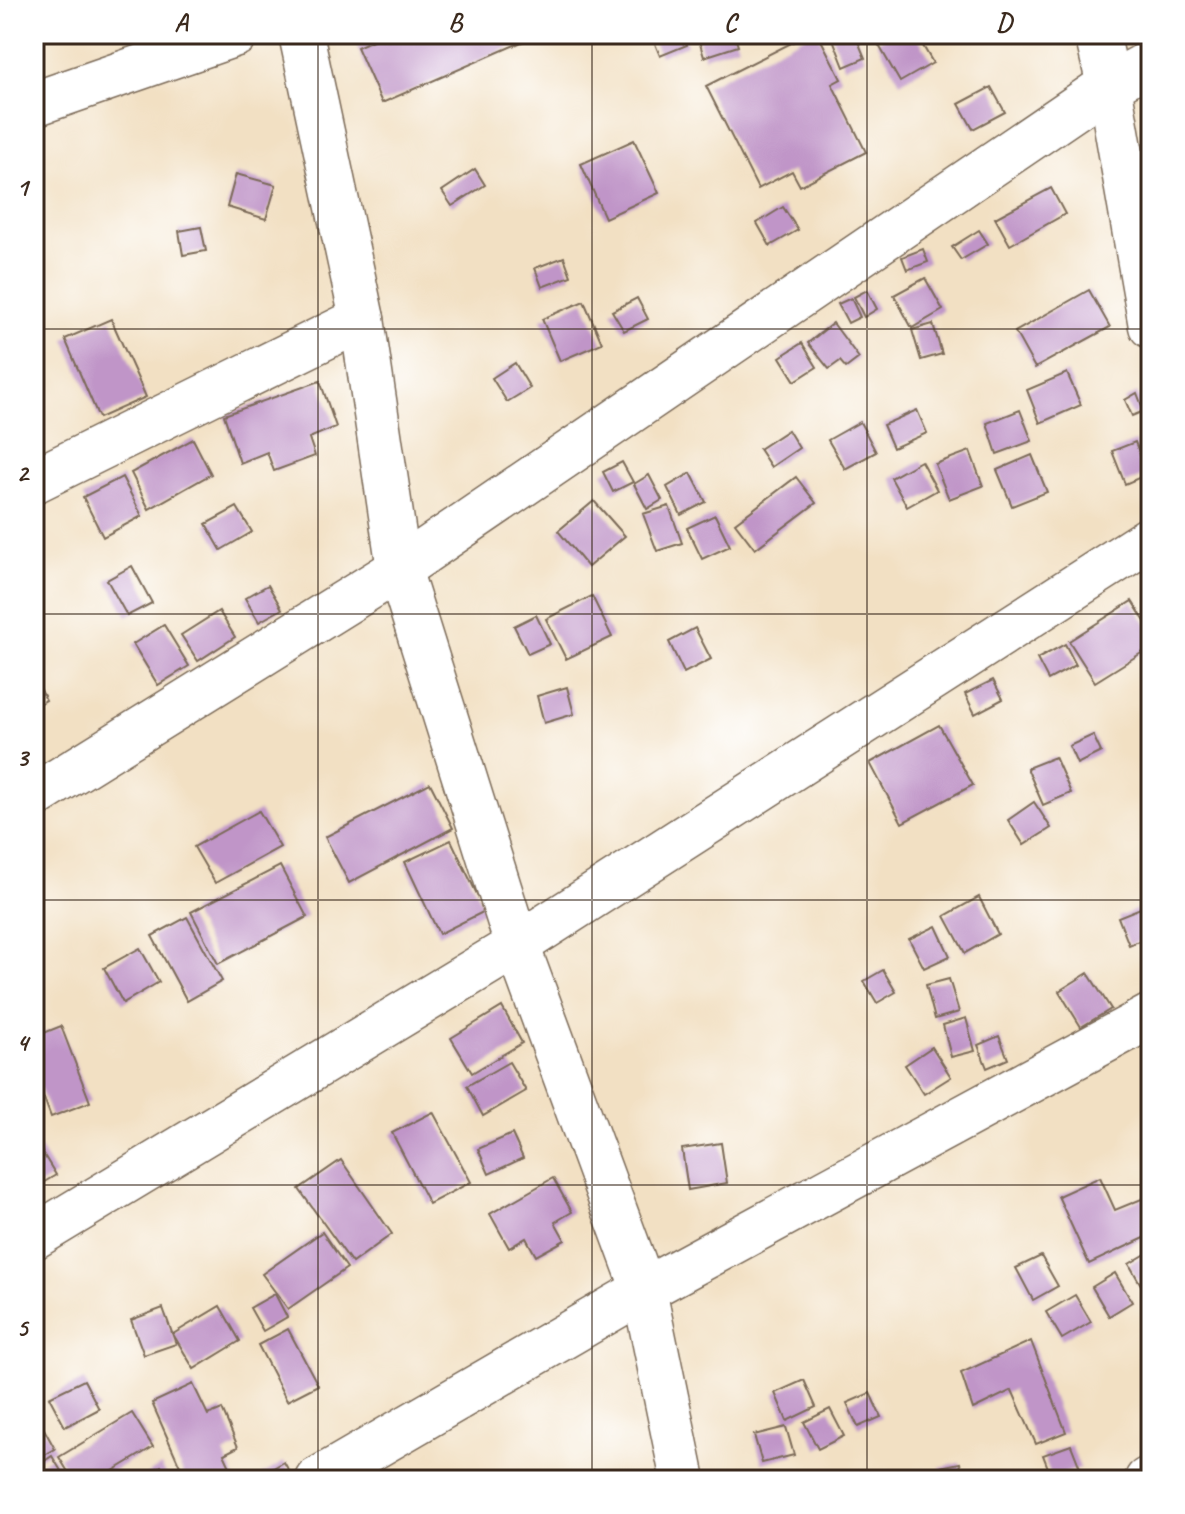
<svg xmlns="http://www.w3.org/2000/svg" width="1185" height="1514" viewBox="0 0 1185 1514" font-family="Caveat,sans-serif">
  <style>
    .building { fill: #c095c8 }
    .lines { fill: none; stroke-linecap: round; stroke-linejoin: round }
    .minor-casing { stroke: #7b6a58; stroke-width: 47 }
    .minor { stroke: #fff; stroke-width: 44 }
    .grid { fill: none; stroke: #3b2a1e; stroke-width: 2; stroke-opacity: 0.55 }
    .neatline { fill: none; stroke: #3b2a1e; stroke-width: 3 }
    .grid-label { font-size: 26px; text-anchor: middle; font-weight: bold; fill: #3b2a1e }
  </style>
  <rect width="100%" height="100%" fill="#fff"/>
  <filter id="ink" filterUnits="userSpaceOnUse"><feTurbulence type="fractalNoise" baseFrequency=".0125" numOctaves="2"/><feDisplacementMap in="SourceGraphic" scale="16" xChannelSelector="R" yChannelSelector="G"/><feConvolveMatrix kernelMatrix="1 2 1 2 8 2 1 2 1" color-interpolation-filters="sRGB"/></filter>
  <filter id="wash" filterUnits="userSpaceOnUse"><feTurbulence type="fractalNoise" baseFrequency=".006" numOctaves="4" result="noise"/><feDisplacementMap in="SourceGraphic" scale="32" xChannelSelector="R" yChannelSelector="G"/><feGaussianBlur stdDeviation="1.8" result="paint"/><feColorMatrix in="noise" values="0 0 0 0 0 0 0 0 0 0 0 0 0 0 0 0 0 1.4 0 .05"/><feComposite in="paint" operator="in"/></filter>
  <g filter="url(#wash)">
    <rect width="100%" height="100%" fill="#f2e0c3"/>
    <g id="blocks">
      <!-- building -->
      <g class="building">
        <path d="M386,34H540L382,103L357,47Z"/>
        <path d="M651,34H683L687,45L660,56Z"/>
        <path d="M697,34H734L738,46L704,57Z"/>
        <path d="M809,34H818L841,79L832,84L866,152L800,186L792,171L758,189L706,86Z"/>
        <path d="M831,34H855L865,58L844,67Z"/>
        <path d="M891,34H916L933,63L900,82L877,42Z"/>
        <path d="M991,87L1005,112L973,129L959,104Z"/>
        <path d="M634,140L659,193L605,218L581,164Z"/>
        <path d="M475,169L485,185L452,206L442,191Z"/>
        <path d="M236,174L276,185L266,219L227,207Z"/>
        <path d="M1051,188L1065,214L1010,245L995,218Z"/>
        <path d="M783,207L798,230L770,246L757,223Z"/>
        <path d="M201,227L206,251L183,255L179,231Z"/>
        <path d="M979,230L988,244L961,260L952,247Z"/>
        <path d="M923,249L928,262L907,270L902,257Z"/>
        <path d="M564,257L571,276L542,287L535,268Z"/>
        <path d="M925,278L943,310L912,328L894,295Z"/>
        <path d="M867,290L877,309L864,317L854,297Z"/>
        <path d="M1089,290L1110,327L1035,368L1015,332Z"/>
        <path d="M637,298L648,319L624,331L612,311Z"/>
        <path d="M851,298L860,317L848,323L838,304Z"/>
        <path d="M584,301L602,343L560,361L542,319Z"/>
        <path d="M111,319L146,397L99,418L65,339Z"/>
        <path d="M833,323L859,358L846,368L840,361L829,369L808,343Z"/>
        <path d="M933,324L942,354L921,360L912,330Z"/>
        <path d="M802,343L817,367L795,381L780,357Z"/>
        <path d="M515,363L530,388L507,402L492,378Z"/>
        <path d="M1067,373L1081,405L1040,423L1027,390Z"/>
        <path d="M320,381L336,427L309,438L315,456L274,471L267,452L240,463L224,415Z"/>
        <path d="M1137,393L1144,411L1132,416L1125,400Z"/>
        <path d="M917,410L927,433L893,448L883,425Z"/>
        <path d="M1020,410L1032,441L997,454L987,423Z"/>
        <path d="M860,422L876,452L845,469L828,440Z"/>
        <path d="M788,430L799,448L771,467L759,449Z"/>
        <path d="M193,439L211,474L149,509L131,473Z"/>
        <path d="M1135,442L1148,474L1125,484L1112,451Z"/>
        <path d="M970,451L983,486L949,499L935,464Z"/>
        <path d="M1032,455L1047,492L1012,506L997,470Z"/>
        <path d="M921,461L937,490L907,507L891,478Z"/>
        <path d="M622,462L633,482L613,492L603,472Z"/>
        <path d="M691,473L706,502L681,515L667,487Z"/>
        <path d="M649,475L662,500L647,509L634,484Z"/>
        <path d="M122,477L142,516L103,537L83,497Z"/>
        <path d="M796,477L816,503L755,549L735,523Z"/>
        <path d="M594,501L625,536L588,567L558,531Z"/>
        <path d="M669,506L682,543L657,551L643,514Z"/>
        <path d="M237,507L252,532L221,550L206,524Z"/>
        <path d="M715,515L730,546L702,559L687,528Z"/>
        <path d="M132,566L152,603L127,616L107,580Z"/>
        <path d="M268,585L282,609L259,622L245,598Z"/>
        <path d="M592,596L612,637L566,659L546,619Z"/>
        <path d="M1132,601L1151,631V647L1095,682L1069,641Z"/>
        <path d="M219,611L235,637L198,661L181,635Z"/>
        <path d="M536,615L550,644L528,654L514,626Z"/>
        <path d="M164,625L189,666L158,685L133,644Z"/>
        <path d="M695,628L711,659L684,673L669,642Z"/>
        <path d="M34,639L41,655L34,658Z"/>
        <path d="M1065,644L1076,665L1048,680L1037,659Z"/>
        <path d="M34,676L46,700L34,707Z"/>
        <path d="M993,680L1003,699L975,714L965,694Z"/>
        <path d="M567,687L574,714L544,723L537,696Z"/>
        <path d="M939,725L973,785L902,823L870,763Z"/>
        <path d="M1093,735L1101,752L1077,764L1069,746Z"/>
        <path d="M1055,757L1071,793L1043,805L1027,768Z"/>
        <path d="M430,783L453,828L349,883L325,837Z"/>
        <path d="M1034,802L1051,828L1024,845L1008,820Z"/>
        <path d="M259,811L280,847L215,883L194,847Z"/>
        <path d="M451,840L485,911L439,934L405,862Z"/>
        <path d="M280,866L307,917L218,964L191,912Z"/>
        <path d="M979,897L998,934L965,953L945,916Z"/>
        <path d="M1143,907L1151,928V936L1129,945L1118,917Z"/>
        <path d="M187,917L222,981L187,1001L152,936Z"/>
        <path d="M936,926L950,956L924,968L909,939Z"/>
        <path d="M140,948L159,982L123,1003L104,968Z"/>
        <path d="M883,970L896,992L877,1003L864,981Z"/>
        <path d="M1088,973L1111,1009L1081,1027L1059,991Z"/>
        <path d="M949,979L959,1012L935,1019L926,985Z"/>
        <path d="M502,1007L522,1043L472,1073L451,1038Z"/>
        <path d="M966,1018L975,1051L951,1057L943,1025Z"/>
        <path d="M61,1026L90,1102L51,1117L34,1072V1037Z"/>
        <path d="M999,1036L1008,1059L987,1068L978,1045Z"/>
        <path d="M932,1047L951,1077L924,1094L905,1065Z"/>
        <path d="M509,1062L526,1091L483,1116L467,1086Z"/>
        <path d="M433,1112L471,1182L429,1204L392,1133Z"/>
        <path d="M512,1134L523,1158L489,1174L478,1149Z"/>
        <path d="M34,1139L56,1175L34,1188Z"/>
        <path d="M721,1143L727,1183L688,1190L682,1149Z"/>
        <path d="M341,1160L392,1234L352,1263L299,1189Z"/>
        <path d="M1100,1177L1115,1210L1144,1198L1151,1213V1235L1089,1264L1058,1196Z"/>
        <path d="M553,1178L572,1212L555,1222L565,1240L536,1256L526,1238L509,1248L490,1214Z"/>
        <path d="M322,1232L347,1268L288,1309L262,1274Z"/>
        <path d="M1151,1251V1296L1148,1297L1129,1264Z"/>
        <path d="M1041,1256L1058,1286L1033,1300L1016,1268Z"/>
        <path d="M1115,1273L1132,1302L1109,1316L1092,1287Z"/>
        <path d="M275,1294L287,1317L263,1331L250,1308Z"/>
        <path d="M1075,1295L1091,1322L1062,1339L1046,1312Z"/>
        <path d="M220,1306L240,1341L194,1369L173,1334Z"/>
        <path d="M163,1308L176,1344L144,1355L131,1320Z"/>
        <path d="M288,1329L318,1385L287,1401L258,1345Z"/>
        <path d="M1031,1341L1066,1432L1036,1444L1012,1390L973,1409L961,1373Z"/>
        <path d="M84,1380L99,1409L65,1427L49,1397Z"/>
        <path d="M804,1380L816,1407L787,1421L775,1393Z"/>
        <path d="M193,1384L208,1415L222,1409L238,1447L224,1454L236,1480H186L152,1403Z"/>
        <path d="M870,1393L881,1417L858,1427L847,1403Z"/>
        <path d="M830,1409L844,1436L818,1449L804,1422Z"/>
        <path d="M132,1413L153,1447L98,1480H73L59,1457Z"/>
        <path d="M786,1427L794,1455L762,1463L754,1435Z"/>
        <path d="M44,1429L55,1449L34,1461V1434Z"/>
        <path d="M1071,1445L1080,1468L1052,1478L1043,1455Z"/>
        <path d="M52,1456L66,1479L34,1480V1468Z"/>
        <path d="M284,1462L294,1480H253Z"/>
        <path d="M960,1463L964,1480H942L940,1467Z"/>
        <path d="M161,1466L170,1480H138Z"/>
        <path d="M915,1471L920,1480H898Z"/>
      </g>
    </g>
  </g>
  <g filter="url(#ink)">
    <use href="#blocks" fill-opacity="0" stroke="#7b6a58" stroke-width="2"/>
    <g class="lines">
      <!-- minor casing -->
      <g class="minor-casing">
        <g id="minor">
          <path d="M301,34L362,319L399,569L517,945L644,1290L683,1480"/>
          <path d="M1097,34L1109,85L1151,326"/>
          <path d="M34,104L236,34"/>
          <path d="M34,481L362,319"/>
          <path d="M34,796L399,569L1109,85L1151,62"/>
          <path d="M34,1237L517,945L1151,538"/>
          <path d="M317,1480L644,1290L1151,1016"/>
          <path d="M1147,1480L1151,1478"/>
        </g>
      </g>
      <!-- minor -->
      <use href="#minor" class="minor"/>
    </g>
  </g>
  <!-- grid -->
  <path class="grid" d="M318,34V1480M592,34V1480M867,34V1480M34,329H1151M34,614H1151M34,900H1151M34,1185H1151"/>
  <!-- margin -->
  <rect width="1185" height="1514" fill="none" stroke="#fff" stroke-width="88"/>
  <rect x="44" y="44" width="1097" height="1426" class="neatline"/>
  <g class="grid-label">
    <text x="181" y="31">A</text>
    <text x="455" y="31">B</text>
    <text x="730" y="31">C</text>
    <text x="1004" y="31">D</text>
    <text x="22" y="196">1</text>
    <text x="22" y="481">2</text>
    <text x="22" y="766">3</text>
    <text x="22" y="1051">4</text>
    <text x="22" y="1336">5</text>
  </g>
</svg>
